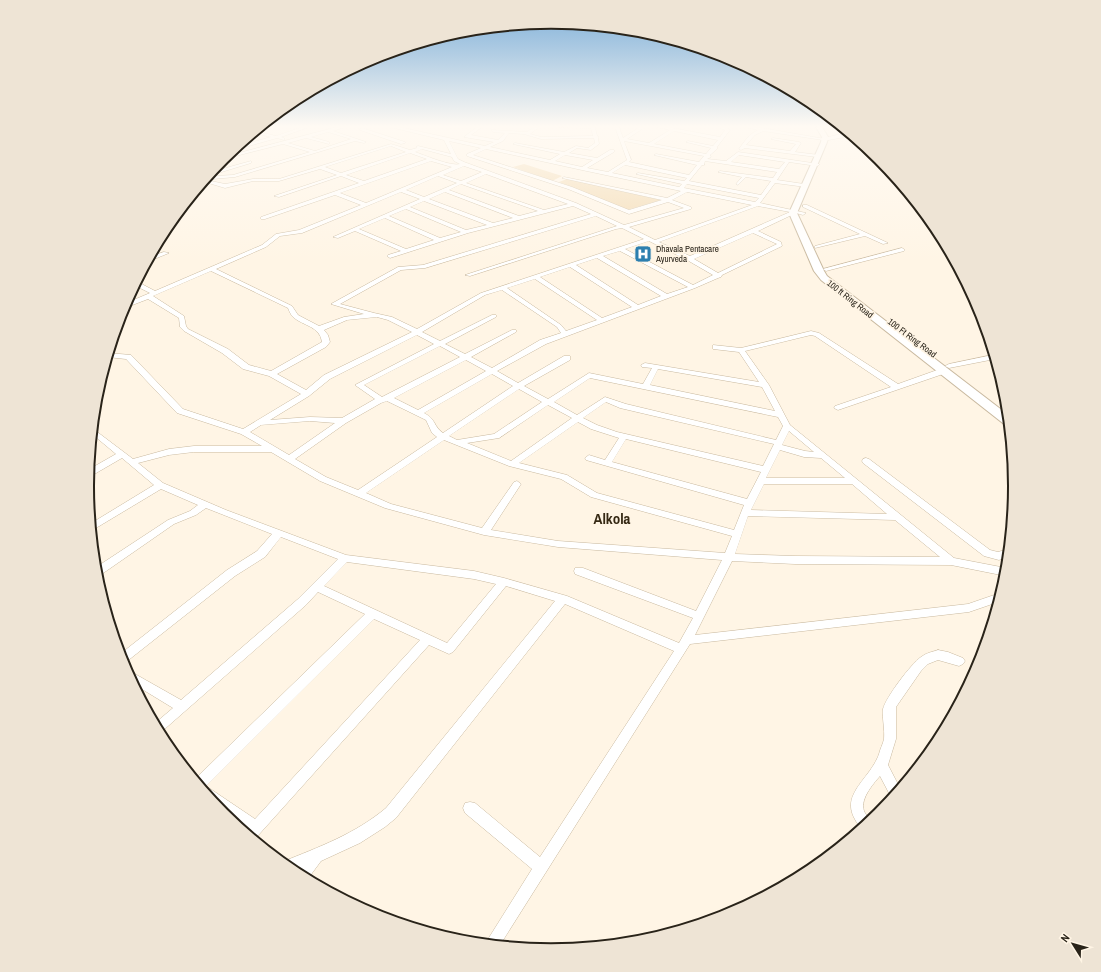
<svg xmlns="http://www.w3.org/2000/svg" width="1101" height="972" viewBox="0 0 1101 972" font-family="'Archivo Narrow',sans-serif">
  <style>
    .green { fill: #f3dbb3 }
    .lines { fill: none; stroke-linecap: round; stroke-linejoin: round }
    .street-casing { stroke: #c9b99f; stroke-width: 1 }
    .secondary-casing { stroke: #c9b99f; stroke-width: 1 }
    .primary-casing { stroke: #c9b99f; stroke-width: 2 }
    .street { fill: #fff; fill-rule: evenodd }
    .secondary { fill: #fff; fill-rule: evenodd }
    .primary { fill: #fff; fill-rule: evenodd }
    .labels { text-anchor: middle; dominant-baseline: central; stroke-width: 3.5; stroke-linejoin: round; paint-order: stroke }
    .far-poi-label { font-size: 9px; fill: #292319; stroke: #fff5e5; text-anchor: start }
    .far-street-label { font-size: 9px; fill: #292319; stroke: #fff5e5 }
    .district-label { font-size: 15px; font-weight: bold; fill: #352813; stroke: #fff5e5 }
    .rim { fill: none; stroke: #292319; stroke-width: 2 }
  </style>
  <rect width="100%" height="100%" fill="#fff5e5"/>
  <!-- green -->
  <g class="green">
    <path d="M524,164L562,176L552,181L513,167Z"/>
    <path d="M567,179L661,200L627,210L559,182Z"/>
  </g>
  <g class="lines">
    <!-- street casing -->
    <g class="street-casing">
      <g id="street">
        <path d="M302,127H309L281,137L284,138V140L277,138L231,151L235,147L271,137L253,133L255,131L276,136Z"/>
        <path d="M337,127H345L333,131L366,142L364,143L355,141L235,177L213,179L211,181L225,184L253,179H279L391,144L410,150L417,148L416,147L418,146L451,154L444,140L390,127H399L485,146L494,142L464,137L477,127H482L471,135L498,140L505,133L493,132L491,130L527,132L534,127H539L530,134L541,137L593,136L591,128L558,127H595L597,136L599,137L598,138L599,144L591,150L577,148L569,153L597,158L610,150H614V152L587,168L608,172L627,160L615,127H619L623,138L640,127H645L627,139L649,143L670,130L657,127H667L720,137L725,130L718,127H725L730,130L717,147V149L710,155L711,157L707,159L726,161L738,152L819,164V165L817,166L789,162L777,180L804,184L806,185V187L775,183L760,203L806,213L803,215L796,213L758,231L781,242L782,246L722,275L721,277L718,278L695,288L546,344L497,371L518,383L564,356H570V360L524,386L548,399L589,373L643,384L652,368L642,367L641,365L645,363L759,382L739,352L713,349V345L741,348L811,331L819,333L898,384L940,369H946V373L838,410L834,408L835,406L891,387L815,336L811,335L745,351L769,385L790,425L954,558L1006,568V576L951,565L795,564L732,561L695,635L968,604L1000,593L998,602L969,612L690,644L500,945L485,944L532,869L465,813L463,808L465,803L470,802L475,803L540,857L674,651L565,604L396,818L385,827L360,843L321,861L307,880L295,873L296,871L293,872L282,862C319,847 355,834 386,808L555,601L506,586L453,652L449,654L429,645L254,840L244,832L246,829L219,809L194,780L365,614L318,592L306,605L159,734L154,724L173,708L132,683L122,663L119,655L227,570L257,551L272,534L206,508L196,515L174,524L99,576H95V568L168,520L190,511L198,505L161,489L91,531L90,524L154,485L122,458L91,476L87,477L88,470L116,454L92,434V428L133,459L169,449L194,446H262L241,434L177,413L126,359L107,357L108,353L131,355L183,409L243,429L301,394L269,376L243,369L222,353L184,331L180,327L179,318L148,299L122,309L124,304L150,293L134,285L136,281L155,291L262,245L276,234L299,230L361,205L335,195L265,219H261V217L359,183L341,176L279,197L274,196L337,175L320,169L279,181H253L225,188L205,182L211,177V172L214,168L215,171L251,161V163L215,174V176L233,175L310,152L283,144L220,160L224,157ZM674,131L718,140L713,146L688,141L686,142L711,148L706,154L654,144ZM328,132L351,139L315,151L288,143L306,138L329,144V142L311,137ZM509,133L524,134L541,139L594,138L595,143L588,148L576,146L564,152L515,143L513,144L560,154L550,160L490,147L503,141ZM449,141L481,148L467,154V156L568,189L629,214L668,202L684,208L624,225L576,203L464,162L458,159ZM624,141L704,156L699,162L656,154L654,155L697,165L689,175L629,162L631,160ZM391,146L406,152L341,173L325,167ZM422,149L452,157L454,161L460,164C452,167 424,155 415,152ZM486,149L582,170L681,191L667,198L564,177L562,178L662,200L629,210L572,187L473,155ZM410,153L427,159L364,181L346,175ZM565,155L593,160L582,167L555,161ZM739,155L785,162L779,169L731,162ZM431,161L452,167L366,203L340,193ZM705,161L777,172L773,178L720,171L718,172L742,177L736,184L738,185L746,177L771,181L761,195L689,181L702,165H704ZM625,165L687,178L684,181L638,173L636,174L682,184L679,187L612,173ZM464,166L482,172L461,181L443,175ZM486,174L568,204L544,210L466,183ZM438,176L457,183L424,197L406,190ZM461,184L538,211L519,216L449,190ZM687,184L759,198L755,202L684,188ZM401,192L420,199L333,237L338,238L355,231L401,251L388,255L387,256L390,258L468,233L573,206L591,214L423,265L398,267L331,304L364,314L344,317L319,326L298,315L292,306L216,269L266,247L280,236L302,233ZM445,192L513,218L493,223L429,199ZM687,192L752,205L655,240L629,227L691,209V207L672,200ZM424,201L487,225L466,230L410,207ZM758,206L790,212L690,256L659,242ZM406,209L461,232L440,238L389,216ZM596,216L617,226L465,275L470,276L616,229L622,228L644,239L481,293L417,329L392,317L374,313L340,304L401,270L425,268ZM385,218L434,240L406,249L359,229ZM753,233L777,244L718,273L694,259ZM649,241L687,260L713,275L693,285L625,249ZM620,251L688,287L667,294L603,256ZM597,258L661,296L638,305L576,265ZM570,267L632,307L602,318L540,277ZM211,271L288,308C289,311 291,315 293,317C303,326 320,326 322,342L271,371L249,365L228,349L188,329L186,326L184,316L153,296ZM535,279L597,320L566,331L561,325L507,288ZM502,290L557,327L561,333L540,340L492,368L471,357L516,332V330H512L465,354L445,344L496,317V315H492L440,341L422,332L485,295ZM377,317L388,320L412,332L324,375L306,390L277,374L326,347L330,342L328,335L324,330L347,320ZM417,335L434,344L355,385L375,399L342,418L310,417L270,420L309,396L330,379ZM440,346L460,357L382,397L364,385ZM466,360L486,371L418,410L394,398ZM658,369L762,387L775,411L650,385ZM492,374L513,386L443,433C433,426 437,420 424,413ZM590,378L778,417L783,426L776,440L626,404L605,397L577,415L554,402ZM519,389L542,402L494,434L457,440L449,436ZM387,401L426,420L432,433L437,437L358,490L326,477L295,459L346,423L381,403ZM606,402L620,408L774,444L763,466L617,432L597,425L583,418ZM548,405L572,418L511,461L467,443L499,438ZM310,421L335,423L289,455L250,432L261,425ZM578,422L591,429L619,438L605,460L589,455L585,458L586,460L744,505L734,530L597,493L567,475L519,463ZM789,431L814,452L805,451L782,445ZM626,439L761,472L747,499L612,462ZM444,440L509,466L561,479L591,497L732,536L725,553L558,541L491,530L521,484L517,481L514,482L482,528L391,504L366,493ZM780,450L804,457L821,458L845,478H766ZM194,452H271L320,481L385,508L484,535L558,547L722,560L696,611L583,568H575L574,571L575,574L693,618L679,643L567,596L504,578L474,571L346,555L226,510L163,483L138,463L169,455ZM764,484H852L887,514L751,510ZM748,516L895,520L940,557L795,556L735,554ZM281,537L338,559L298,599L181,700L135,674L126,662L235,576L265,557ZM347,562L474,579L496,584L447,643L324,586ZM374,619L420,640L255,819L206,786Z"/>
        <path d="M744,127H756L825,139L823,140L763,131L755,135L746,145L790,151L796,144L771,139L773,138L799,142L801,143L795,152L819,155L817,157L745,148L741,150L739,149C744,142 749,134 758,130Z"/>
        <path d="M362,128L405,142V143L401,144L360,130Z"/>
        <path d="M803,205H807L888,243L883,244L865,236L815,248V246L860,234L803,207Z"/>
        <path d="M902,248L905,250L904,251L826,271L823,269Z"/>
        <path d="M164,252L169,253L147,262L149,257Z"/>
        <path d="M993,355L995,359L949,368L945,366L949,364Z"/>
        <path d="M866,458L869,459L990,550L998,552L1008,549V556L999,560L984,556L863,463L862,461L863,459Z"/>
        <path d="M938,650L948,652L963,658L965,661L963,664L959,666L938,660L928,664L921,671L896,707V739L888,765L900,788L891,797L880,776C873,784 858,801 865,813C867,815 869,818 871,820L861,828C834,796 869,782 879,754C880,749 883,744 884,739C885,729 882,719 883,709C886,697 911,664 921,657C926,653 932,652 938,650Z"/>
      </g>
    </g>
    <!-- secondary casing -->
    <g class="secondary-casing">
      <path id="secondary" d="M845,131L849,134L845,137L823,141L820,139L841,134Z"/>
    </g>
    <!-- primary casing -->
    <g class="primary-casing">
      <path id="primary" d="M816,127H822L828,137L827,142L797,213L824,271L827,276L1007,414L1008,425L1004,424L821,280L814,271L789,213L821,142L822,137Z"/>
    </g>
    <!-- street -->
    <use href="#street" class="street"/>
    <!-- secondary -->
    <use href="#secondary" class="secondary"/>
    <!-- primary -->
    <use href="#primary" class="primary"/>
  </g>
  <!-- sky -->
  <linearGradient id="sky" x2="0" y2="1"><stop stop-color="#78acd8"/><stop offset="0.48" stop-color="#fffaf3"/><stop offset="1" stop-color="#fffaf3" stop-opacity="0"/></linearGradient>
  <rect width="1101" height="263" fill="url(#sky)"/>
  <!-- icons -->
  <defs>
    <g id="hospital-square" transform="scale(0.9)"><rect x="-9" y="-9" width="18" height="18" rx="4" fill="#2c7faf" stroke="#fff5e5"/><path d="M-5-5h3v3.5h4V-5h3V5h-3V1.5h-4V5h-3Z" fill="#fff"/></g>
  </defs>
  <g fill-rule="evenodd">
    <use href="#hospital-square" x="643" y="254"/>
  </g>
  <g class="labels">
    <!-- far-poi labels -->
    <g class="far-poi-label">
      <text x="656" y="249">Dhavala Pentacare<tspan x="656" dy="10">Ayurveda</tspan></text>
    </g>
    <!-- far-street labels -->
    <g class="far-street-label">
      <text transform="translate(850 299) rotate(38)">100 ft Ring Road</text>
      <text transform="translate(912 338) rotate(37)">100 Ft Ring Road</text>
    </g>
    <!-- district labels -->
    <g class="district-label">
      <text x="612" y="518">Alkola</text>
    </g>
  </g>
  <!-- crop -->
  <path d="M0 0H1101V972H0ZM94 486a457 457 0 1 1 914 0a457 457 0 1 1-914 0Z" fill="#eee4d5" fill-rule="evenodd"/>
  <path class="rim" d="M94 486a457 457 0 1 1 914 0a457 457 0 1 1-914 0Z"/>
  <!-- north arrow -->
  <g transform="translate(1073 944) rotate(307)" stroke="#fff5e5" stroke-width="3" paint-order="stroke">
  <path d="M0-3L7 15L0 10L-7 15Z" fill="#292319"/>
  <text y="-6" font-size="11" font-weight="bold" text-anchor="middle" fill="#292319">N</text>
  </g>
</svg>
